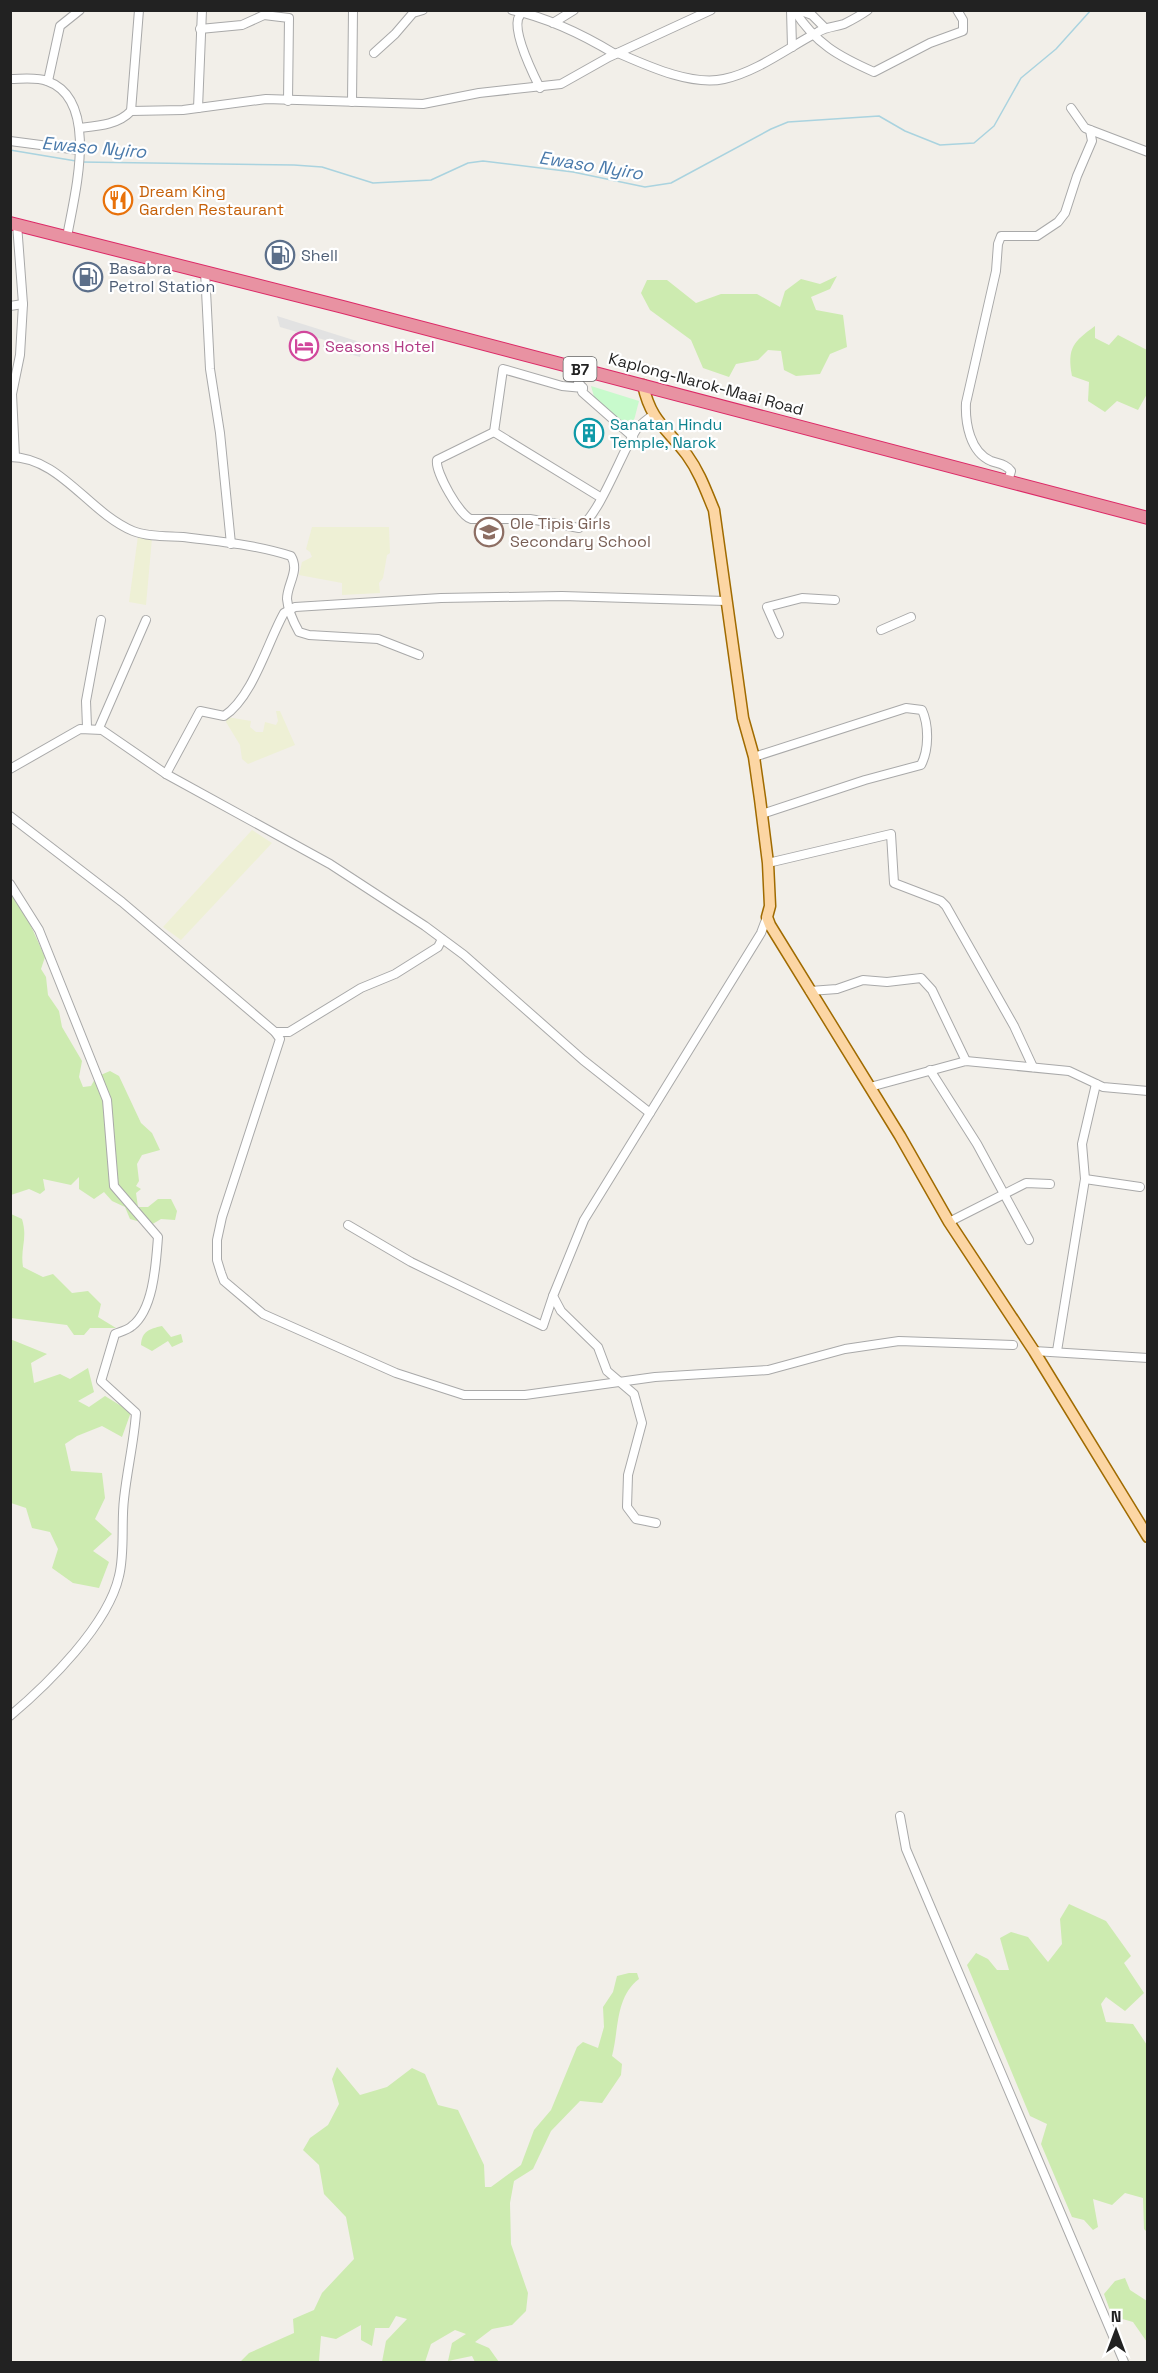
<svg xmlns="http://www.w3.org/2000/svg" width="1158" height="2373" viewBox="0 0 1158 2373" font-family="'Space Grotesk',sans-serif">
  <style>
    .farmland { fill: #eef0d5 }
    .grass { fill: #cdebb0 }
    .park { fill: #c8facc }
    .parking { fill: #e2e2e2 }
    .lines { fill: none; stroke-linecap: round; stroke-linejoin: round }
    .stream { stroke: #aad3df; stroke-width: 1.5 }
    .minor-casing { stroke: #a9a9a9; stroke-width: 10 }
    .major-casing { stroke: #a06b00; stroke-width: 13 }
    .highway-casing { stroke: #dc2a67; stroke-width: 14 }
    .minor { stroke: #fff; stroke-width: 8 }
    .major { stroke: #fcd6a4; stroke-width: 10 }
    .highway { stroke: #e892a2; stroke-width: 12 }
    .labels { text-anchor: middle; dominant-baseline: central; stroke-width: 4.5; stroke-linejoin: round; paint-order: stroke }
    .shield { fill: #fff; stroke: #646464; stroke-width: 1.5 }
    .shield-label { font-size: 15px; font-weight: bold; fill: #222 }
    .food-label { font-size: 16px; fill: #c56008; stroke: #fff; text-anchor: start }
    .service-label { font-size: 16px; fill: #4e5e75; stroke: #fff; text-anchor: start }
    .hotel-label { font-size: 16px; fill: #b23c85; stroke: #fff; text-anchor: start }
    .street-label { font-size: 16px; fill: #222; stroke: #fff }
    .culture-label { font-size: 16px; fill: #0d838f; stroke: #fff; text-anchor: start }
    .education-label { font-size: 16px; fill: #785e54; stroke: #fff; text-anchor: start }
    .water-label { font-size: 18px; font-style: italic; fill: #4a7aab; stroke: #fff }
  </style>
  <rect width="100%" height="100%" fill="#f2efe9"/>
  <!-- farmland -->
  <g class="farmland">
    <path d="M312,527H389L390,553L387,555L383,578L379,583L380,593L342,595V583L299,575L302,562L312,557L310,552L306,549Z"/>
    <path d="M138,536L152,538L146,605L129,602Z"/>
    <path d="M276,711H280L295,745L248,764L242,759L240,745L226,722L227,717L251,721L250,727L256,732H263L265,722L276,725L278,721Z"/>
    <path d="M252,830L272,843L181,940L163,927Z"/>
  </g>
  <!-- grass -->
  <g class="grass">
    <path d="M837,276L830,289L811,297L816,310L843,315L847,347L830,354L820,374L796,376L784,370L781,351L768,350L758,360L736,364L729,377L703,368L691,340L650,310L641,293L647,280H667L696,303L721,294H757L780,307L785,291L801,279L820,284Z"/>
    <path d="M1095,326V338L1109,345L1118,335L1147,350V394L1138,410L1117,401L1105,412L1088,401L1089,382L1072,376C1067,348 1073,342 1095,326Z"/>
    <path d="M10,891L25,913L45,957L41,969L46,977L48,995L59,1011L62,1027L82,1061L79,1077L83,1087L91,1086L96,1077L110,1071L119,1076L141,1123L152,1133L160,1150L142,1155L137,1164L139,1181L136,1186L141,1189L136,1193L138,1207H148L158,1199H171L177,1211L175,1220L161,1219L151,1225L130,1219L125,1207L112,1201L104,1192L94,1199L79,1189V1177L71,1185L43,1179L45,1190L40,1194L29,1189L11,1195Z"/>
    <path d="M11,1214L22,1219C28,1239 20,1247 23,1267L43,1277L53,1274L72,1293L88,1291L101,1304L98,1317L116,1328H90L84,1335H74L67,1325L11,1318Z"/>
    <path d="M162,1326L171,1337L181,1334L183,1342L172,1347L168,1341L152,1351L141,1345C142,1331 149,1329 162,1326Z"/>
    <path d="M10,1339L47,1354L31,1363L34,1383L60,1374L70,1379L88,1368L94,1392L78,1401L89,1407L105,1396L131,1412L122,1437L102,1426L77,1436L65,1444L71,1471L102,1473L105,1498L95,1519L112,1534L93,1551L109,1562L99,1588L73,1583L52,1568L58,1549L50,1532L32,1528L26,1508L11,1503Z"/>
    <path d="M1069,1904L1106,1921L1131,1956L1124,1963L1144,1993L1125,2011L1106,1997L1101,2004L1106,2022L1133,2024L1147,2045V2232L1144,2229L1143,2198L1125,2193L1112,2205L1093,2199L1098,2227L1093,2230L1084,2220L1072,2217L1041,2144L1047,2124L1030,2116L967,1965L976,1953L988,1959L997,1970H1009L1000,1938L1011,1932L1028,1937L1048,1962L1062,1944L1060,1919Z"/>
    <path d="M629,1973H637L639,1979C615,1997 619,2030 612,2056L622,2064L621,2075L602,2103L580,2101L551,2131L533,2169L514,2181L510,2203L511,2244L528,2293L526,2311L512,2325L492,2329L475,2342L489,2348L499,2362H475L472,2356L448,2361L452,2343L466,2334L455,2330L431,2344L425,2362H382L386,2341L407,2319L396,2316L389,2328H375L372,2346L361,2340V2325L336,2339L321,2336L319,2361L344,2362H240L249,2353L294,2333L293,2319L314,2310L322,2293L354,2259L346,2217L324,2194L319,2165L303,2150L310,2138L328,2125L339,2104L332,2079L337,2067L360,2095L387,2087L412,2068L425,2074L438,2105L458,2110L484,2165L485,2187H491L521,2165L534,2130L551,2110L577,2047L583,2042L598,2048L604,2027L603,2007L613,1992L617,1976Z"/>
    <path d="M1125,2278L1130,2290L1147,2301V2342L1133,2322L1112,2316L1104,2294L1115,2281Z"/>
  </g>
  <!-- park -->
  <path class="park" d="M591,386L639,401L632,428L595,400Z"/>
  <!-- parking -->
  <path class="parking" d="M277,316L363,343L360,357L323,347L325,340L280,327Z"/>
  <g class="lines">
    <!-- stream -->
    <g class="stream">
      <path d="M10,150L76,161"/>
      <path d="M81,162L294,165L322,167L373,183L431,180L468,163L483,161L573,172L645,187L671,183L771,129L788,122L879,116L905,131L940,145L974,143L994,126L1021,78L1056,49L1091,10"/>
    </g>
    <!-- minor casing -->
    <g class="minor-casing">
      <g id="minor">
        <path d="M512,10C549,18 582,34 615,54"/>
        <path d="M522,10C522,14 519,16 518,19C514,35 533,74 540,88"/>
        <path d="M791,10L792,47"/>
        <path d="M794,10C816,44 838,56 874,72L930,43L963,31V20L957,10"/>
        <path d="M798,10L812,15L825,28"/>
        <path d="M553,23L574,10"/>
        <path d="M200,29L242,25L264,15L289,18L288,101"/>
        <path d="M374,53L395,34L413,13L423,10"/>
        <path d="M618,53C648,66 691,86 724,79C757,72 789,47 818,32C826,27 835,27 844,24C852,20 861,15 868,10"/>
        <path d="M10,79C22,79 37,77 47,81C101,100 74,196 67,237"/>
        <path d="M48,81L60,26L80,10"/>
        <path d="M352,102L353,10"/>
        <path d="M198,108L202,10"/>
        <path d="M1071,108L1085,128L1148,152"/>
        <path d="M131,111L183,110L266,99L423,104L479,93L561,84L609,57L711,10"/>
        <path d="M79,128C97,126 118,125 131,111L139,10"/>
        <path d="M10,141L79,150"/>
        <path d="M205,271L210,369L220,433L231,544"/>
        <path d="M10,306L23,304"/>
        <path d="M580,369L578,382L583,388L582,392L633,437"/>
        <path d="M494,432L437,460C435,472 460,516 471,519H530L579,528C599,516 622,452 636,430C640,424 648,419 654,414"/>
        <path d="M494,432L503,369L562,386L583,388"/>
        <path d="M494,432L600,497"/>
        <path d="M10,457C60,457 88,512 133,531C148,537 167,536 183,537C218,541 257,545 291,556C300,571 287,584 287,599C288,611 294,623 299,632L309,635L378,639L419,655"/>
        <path d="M15,457L12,394L20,355L23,304L17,224"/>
        <path d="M1008,481L1011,471C1006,464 999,464 991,461C970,452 965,423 966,403L996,271L998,244L1001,236H1037L1058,222L1065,213L1077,176L1092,141L1090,130"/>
        <path d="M881,630L911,617"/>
        <path d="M779,634L767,607L802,598L835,600"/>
        <path d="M87,727L86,701L101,620"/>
        <path d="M99,728L146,620"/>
        <path d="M754,757L906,708L922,710C929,725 929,750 921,765L865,780L762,814"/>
        <path d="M10,769L80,729L102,730L166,774L330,864L425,926L464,955L583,1060L650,1113"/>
        <path d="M166,774L200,711L224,716C253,697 268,641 284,613L295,607L441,598L562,596L726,601"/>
        <path d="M10,816L122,902L275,1032"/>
        <path d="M768,863L891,834L894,883L941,901L946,906L1014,1026L1033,1067"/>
        <path d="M10,884L39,930L107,1100L114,1186L158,1237C156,1262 154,1309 132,1326C128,1330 120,1332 115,1334L101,1381L136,1413C134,1442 127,1470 124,1499C121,1524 125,1552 119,1576C108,1625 48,1684 10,1716"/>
        <path d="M442,939L438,947L395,974L361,988L289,1032H275L280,1039L222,1217L217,1240V1260L221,1273L224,1281L263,1314L396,1373L464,1395H525L655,1377L768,1370L845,1349L899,1341L1013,1345"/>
        <path d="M810,991L837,989L863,980L887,982L921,978L932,990L966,1061"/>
        <path d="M930,1070L977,1144L1029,1240"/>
        <path d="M870,1087L966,1061L1069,1071L1103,1087L1148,1091"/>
        <path d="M1085,1179L1140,1187"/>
        <path d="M949,1222L1026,1183L1050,1184"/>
        <path d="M348,1225L411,1262L543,1326L553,1296"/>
        <path d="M1034,1351L1148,1358"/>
        <path d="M1057,1351L1085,1179L1082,1144L1096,1084"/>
        <path d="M656,1523L636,1519L627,1507L628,1475L642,1423L634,1394L607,1371L598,1347L561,1311L553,1296L584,1220L761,933L767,917"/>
        <path d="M900,1816L906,1849L1124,2362"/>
      </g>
    </g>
    <!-- major casing -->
    <g class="major-casing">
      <path id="major" d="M643,385C651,422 667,428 687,455C700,473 706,491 714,510L743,718L754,757L760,799L768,863L770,906L767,917L770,925L900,1136L949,1222L1034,1351L1148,1537"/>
    </g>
    <!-- highway casing -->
    <g class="highway-casing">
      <path id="highway" d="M10,223L343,307L1148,518"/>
    </g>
    <!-- minor -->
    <use href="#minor" class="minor"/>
    <!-- major -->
    <use href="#major" class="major"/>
    <!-- highway -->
    <use href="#highway" class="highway"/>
  </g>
  <!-- icons -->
  <defs>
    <g id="restaurant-ring" transform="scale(1.5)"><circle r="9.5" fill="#fff" stroke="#e8710a" stroke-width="1.5"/><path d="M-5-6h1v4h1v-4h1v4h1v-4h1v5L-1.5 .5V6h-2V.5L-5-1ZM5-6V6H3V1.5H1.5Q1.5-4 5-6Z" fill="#e8710a"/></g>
    <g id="fuel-ring" transform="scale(1.5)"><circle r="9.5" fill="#fff" stroke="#5c6f8a" stroke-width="1.5"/><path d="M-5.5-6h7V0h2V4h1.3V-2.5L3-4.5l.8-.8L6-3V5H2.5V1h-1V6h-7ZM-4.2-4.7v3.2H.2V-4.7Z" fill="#5c6f8a"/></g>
    <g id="hotel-ring" transform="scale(1.5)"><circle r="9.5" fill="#fff" stroke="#d1479c" stroke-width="1.5"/><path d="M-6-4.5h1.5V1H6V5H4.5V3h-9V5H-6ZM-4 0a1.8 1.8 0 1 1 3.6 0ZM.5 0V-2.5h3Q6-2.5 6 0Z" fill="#d1479c"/></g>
    <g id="building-ring" transform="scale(1.5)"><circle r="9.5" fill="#fff" stroke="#0f9aa8" stroke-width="1.5"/><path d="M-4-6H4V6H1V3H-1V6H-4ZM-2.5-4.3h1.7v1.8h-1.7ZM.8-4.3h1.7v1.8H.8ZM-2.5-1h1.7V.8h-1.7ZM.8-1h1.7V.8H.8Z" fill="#0f9aa8"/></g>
    <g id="school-ring" transform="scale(1.5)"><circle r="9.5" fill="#fff" stroke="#8d6e63" stroke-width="1.5"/><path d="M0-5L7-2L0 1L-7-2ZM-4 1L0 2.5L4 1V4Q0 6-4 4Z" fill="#8d6e63"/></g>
  </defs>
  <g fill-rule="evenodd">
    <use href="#restaurant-ring" x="118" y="200"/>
    <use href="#fuel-ring" x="280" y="255"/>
    <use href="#fuel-ring" x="88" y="277"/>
    <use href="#hotel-ring" x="304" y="346"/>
    <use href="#building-ring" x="589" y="433"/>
    <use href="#school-ring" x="489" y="532"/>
  </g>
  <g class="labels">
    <!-- shield labels -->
    <rect class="shield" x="563.5" y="357" width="33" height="24" rx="4.5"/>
    <g class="shield-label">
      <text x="580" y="369">B7</text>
    </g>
    <!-- food labels -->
    <g class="food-label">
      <text x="139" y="191">Dream King<tspan x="139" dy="18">Garden Restaurant</tspan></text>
    </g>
    <!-- service labels -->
    <g class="service-label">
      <text x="301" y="255">Shell</text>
      <text x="109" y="268">Basabra<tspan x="109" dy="18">Petrol Station</tspan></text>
    </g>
    <!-- hotel labels -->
    <g class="hotel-label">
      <text x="325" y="346">Seasons Hotel</text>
    </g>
    <!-- street labels -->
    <g class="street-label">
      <text transform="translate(706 384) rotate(15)">Kaplong-Narok-Maai Road</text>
    </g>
    <!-- culture labels -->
    <g class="culture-label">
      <text x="610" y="424">Sanatan Hindu<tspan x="610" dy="18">Temple, Narok</tspan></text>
    </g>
    <!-- education labels -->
    <g class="education-label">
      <text x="510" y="523">Ole Tipis Girls<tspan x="510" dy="18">Secondary School</tspan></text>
    </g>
    <!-- water labels -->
    <g class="water-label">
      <text transform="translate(94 147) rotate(5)">Ewaso Nyiro</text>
      <text transform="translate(591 165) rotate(9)">Ewaso Nyiro</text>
    </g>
  </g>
  <!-- border -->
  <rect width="1158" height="2373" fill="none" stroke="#222222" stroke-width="24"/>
  <!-- north arrow -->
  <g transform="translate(1116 2331)" stroke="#ffffff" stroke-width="4.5" paint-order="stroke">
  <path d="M0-4.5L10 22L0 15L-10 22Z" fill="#222222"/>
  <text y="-9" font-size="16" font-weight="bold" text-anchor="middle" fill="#222222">N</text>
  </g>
</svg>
